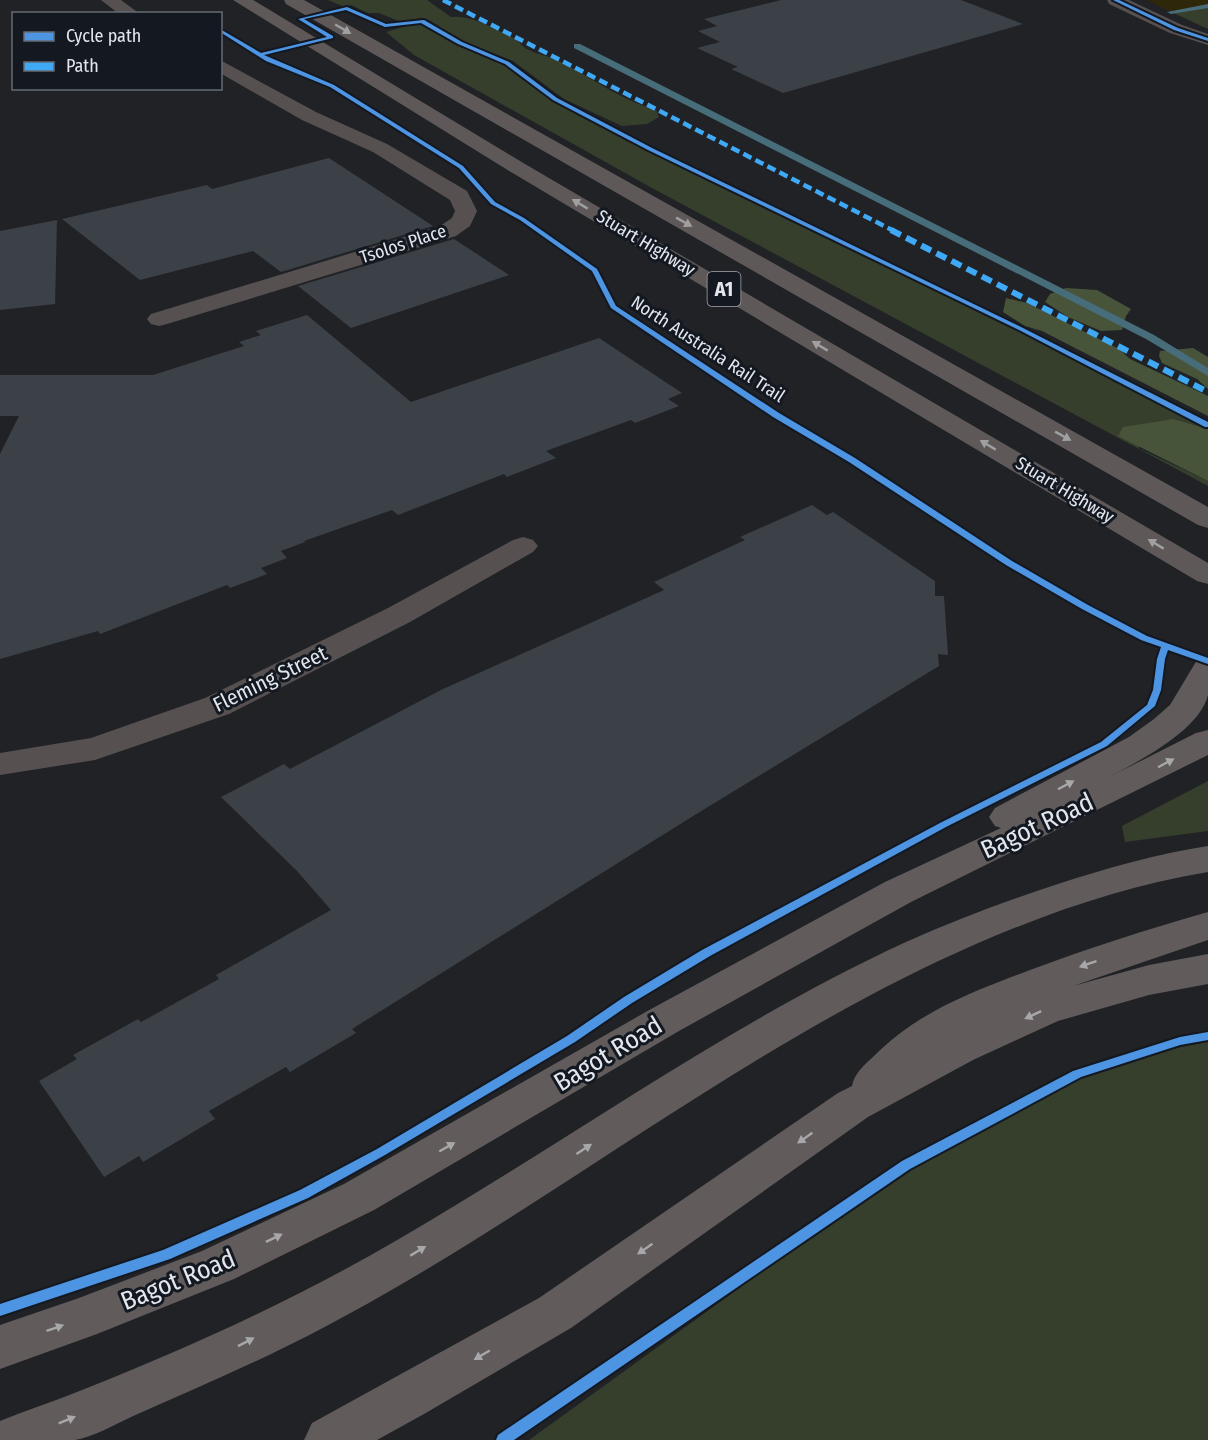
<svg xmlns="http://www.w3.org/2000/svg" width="1208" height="1440" viewBox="0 0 1208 1440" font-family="'Fira Sans Condensed',sans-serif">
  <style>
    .green { fill: #363f2c }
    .forest { fill: #48543a }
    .sand { fill: #2e270a }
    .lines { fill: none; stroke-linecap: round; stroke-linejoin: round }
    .stream { fill: #476c7a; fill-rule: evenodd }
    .building { fill: #3c4047 }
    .minor { fill: #565150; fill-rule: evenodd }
    .secondary { fill: #615c5b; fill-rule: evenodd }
    .trunk { fill: #5e5958; fill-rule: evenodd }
    .quiet-far1 { stroke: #3fa9f5; stroke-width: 4.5; stroke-dasharray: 9 4.5; stroke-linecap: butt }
    .quiet { stroke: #3fa9f5; stroke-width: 6; stroke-dasharray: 11 6; stroke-linecap: butt }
    .cycleway-casing { stroke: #131821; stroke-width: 4 }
    .cycleway { fill: #4d94e3; fill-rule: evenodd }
    .oneway { fill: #a0a0a2 }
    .oneway2 { fill: #a8a8ab }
    .labels { text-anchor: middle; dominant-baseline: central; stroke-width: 6; stroke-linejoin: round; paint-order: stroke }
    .far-street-label { font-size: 18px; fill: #e3e7ed; stroke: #131821 }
    .shield { fill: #131821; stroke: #a5a9b0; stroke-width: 1.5 }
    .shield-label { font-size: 20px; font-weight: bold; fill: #e3e7ed }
    .street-label { font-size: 21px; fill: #e3e7ed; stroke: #131821 }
    .near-street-label { font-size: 26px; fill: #e3e7ed; stroke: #131821 }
  </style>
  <rect width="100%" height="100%" fill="#202226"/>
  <!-- green -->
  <g class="green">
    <path d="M328,0H427L451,17C471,14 497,30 515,39C520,42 523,48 529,50C538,55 550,56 559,61C592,78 621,100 656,110L659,117L647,124L622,126L564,99L513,61L464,42L429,20L421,18L401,22L379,13H368L351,5L344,7Z"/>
    <path d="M1208,6V29L1171,12Z"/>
    <path d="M420,22L456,44L504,64L552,100L650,152L1024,333L1208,427V429L1174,419L1138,448L1208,481V486L652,188L414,55L386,32Z"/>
    <path d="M1208,781V831L1125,842L1122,826Z"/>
    <path d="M1208,1042V1440H529L878,1188L1074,1079L1180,1047Z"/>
  </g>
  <!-- forest -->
  <g class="forest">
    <path d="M1066,288L1097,290L1131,309L1126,316L1122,330L1101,331L1068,317L1045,302L1050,294Z"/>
    <path d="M1006,298L1027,303L1119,349L1130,359L1208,396V416L1079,350L1042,331L1025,326L1003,312Z"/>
    <path d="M1193,348L1208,357V389L1197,379L1162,363L1159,356L1160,351Z"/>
    <path d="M1174,419L1208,429V481L1118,436L1123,427Z"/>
  </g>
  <!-- sand -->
  <path class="sand" d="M1147,0H1208V6L1171,12Z"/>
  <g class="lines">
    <!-- stream -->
    <g class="stream">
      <path d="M1208,4V8L1171,14L1167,12Z"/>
      <path d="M574,44H580L1154,335L1208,368V376L1146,339L574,48Z"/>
    </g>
  </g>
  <!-- building -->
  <g class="building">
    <path d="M781,0H961L1023,24L783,93L731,69L738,67L697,48L720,42L698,31L717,26L704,19Z"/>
    <path d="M329,158L433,226L281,272L253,251L140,280L62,219L207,185L212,189Z"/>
    <path d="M57,220L55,304L0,310V231Z"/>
    <path d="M454,239L509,275L351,328L298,286Z"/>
    <path d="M307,315L411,402L599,338L682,393L668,399L679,406L635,423L631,420L546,451L556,458L507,477L504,474L398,515L392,510L304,541L305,542L281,551L287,558L261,568L267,574L230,588L227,585L100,634L98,631L0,659V454L19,416H0V375H153L244,346L239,342L261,335L256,331Z"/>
    <path d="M812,505L827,515L833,512L935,581V596H944L948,655L938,654L939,666L690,818L352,1029L356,1033L290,1072L286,1067L209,1111L215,1119L143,1162L139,1156L104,1177L39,1081L77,1059L73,1055L138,1019L141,1022L219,979L216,975L331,910L297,871L221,797L284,764L290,769L443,689L664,590L654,582L745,540L740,537Z"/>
  </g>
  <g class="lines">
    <!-- minor -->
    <g class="minor">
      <path d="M101,0H121L140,14H119Z"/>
      <path d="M1107,0H1129L1182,25L1208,34V45L1170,33L1109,4Z"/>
      <path d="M220,60L316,112L387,144L467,191L477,211L470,226L456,236L167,324L159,326L151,324L147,319L151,314L440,226L452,218L455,211L450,200L373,152L302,120L220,73Z"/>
      <path d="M523,537L533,540L538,546L533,552L410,622L229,714L95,760L0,775V753L91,738L205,698L388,608L513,540Z"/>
    </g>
    <!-- secondary -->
    <g class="secondary">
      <path d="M1208,657C1208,668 1208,684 1208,695C1199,731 1139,761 1109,777L1196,733L1208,730V755L911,902L679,1031L374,1210L234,1279L97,1334L0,1369V1325L79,1298L202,1251L344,1184L651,1009L885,882L1001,828L995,826L989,817L995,808L1129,737L1154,719L1170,705L1197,660Z"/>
      <path d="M1208,846V872C1128,885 1050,912 976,944C724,1054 514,1238 267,1356C222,1377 177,1397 131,1417C114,1425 93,1437 75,1440C51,1440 24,1440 0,1440V1421C27,1410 55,1401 82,1390C191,1347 298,1298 399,1239C568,1141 728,1024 906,942C955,920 1006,901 1058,884C1107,868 1157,854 1208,846Z"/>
      <path d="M1208,912V940L1073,986L1149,965L1208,954V984L1149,995L1058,1021L973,1060L868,1117L571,1328L424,1414L377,1440H304L312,1423L539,1298L838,1093L852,1086C854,1074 864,1065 873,1057C917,1012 972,992 1030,970C1089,948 1148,929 1208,912Z"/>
    </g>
    <!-- trunk -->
    <g class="trunk">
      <path d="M233,0H253L525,164L1208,563V584L1197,581L511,172Z"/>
      <path d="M284,0H304L1208,507V528L1198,525L286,4Z"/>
    </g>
    <!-- quiet-far1 -->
    <path class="quiet-far1" d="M443,0L894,231"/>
    <!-- quiet -->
    <path class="quiet" d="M891,230L1208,392"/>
    <!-- cycleway casing -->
    <g class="cycleway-casing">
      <g id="cycleway">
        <path d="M1113,0H1119L1178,28L1208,38V41L1174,30Z"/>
        <path d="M347,7L386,24L424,20L462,42L509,62L557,98L652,148L1023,328L1208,422V427H1205L1019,330L648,150L553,100L505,64L458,44L421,23L385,27L346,10L304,19L333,36V38L264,55L334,85L463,166L495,202L524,218L597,269L616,306L779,413L855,458L1012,561L1088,605L1147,636L1208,658V664L1168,650L1165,659L1161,690L1155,706L1107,746L946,827L710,956L632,1003L575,1042L385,1155L308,1198L170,1259L0,1316V1304L163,1250L300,1190L377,1149L567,1036L624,997L702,950L940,823L1101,742L1147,705L1153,690L1157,659L1161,647L1141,640L1082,609L1006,565L849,462L773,417L611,308L592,271L520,220L491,204L459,168L330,87L266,61L220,32V29L261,53L327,37L298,19Z"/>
        <path d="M1208,1032V1040L1180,1045L1081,1077L910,1169L514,1440H496L498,1435L902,1161L1073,1071L1180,1037Z"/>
      </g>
    </g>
    <!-- cycleway -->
    <use href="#cycleway" class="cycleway"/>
  </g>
  <!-- one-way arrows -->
  <defs><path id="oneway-solid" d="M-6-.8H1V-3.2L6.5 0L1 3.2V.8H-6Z" transform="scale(1.5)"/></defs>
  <g class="oneway">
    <use href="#oneway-solid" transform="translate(343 29) rotate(30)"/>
    <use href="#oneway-solid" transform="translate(580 204) rotate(-149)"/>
    <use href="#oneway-solid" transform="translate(684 222) rotate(29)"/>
    <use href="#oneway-solid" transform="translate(820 346) rotate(-149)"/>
    <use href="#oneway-solid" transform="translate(1063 436) rotate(29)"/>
    <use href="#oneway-solid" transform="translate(988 445) rotate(-149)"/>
    <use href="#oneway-solid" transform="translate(1156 544) rotate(-149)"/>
  </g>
  <g class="oneway2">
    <use href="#oneway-solid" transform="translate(1166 763) rotate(-28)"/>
    <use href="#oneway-solid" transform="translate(1066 785) rotate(-28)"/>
    <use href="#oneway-solid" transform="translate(1088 964) rotate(161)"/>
    <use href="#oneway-solid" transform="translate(1033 1015) rotate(155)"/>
    <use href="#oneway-solid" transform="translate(805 1138) rotate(145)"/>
    <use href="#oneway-solid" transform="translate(447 1147) rotate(-30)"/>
    <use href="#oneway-solid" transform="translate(584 1149) rotate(-33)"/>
    <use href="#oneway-solid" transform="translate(274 1238) rotate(-26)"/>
    <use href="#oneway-solid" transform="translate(645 1249) rotate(145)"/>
    <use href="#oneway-solid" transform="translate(418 1251) rotate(-31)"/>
    <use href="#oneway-solid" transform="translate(55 1328) rotate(-19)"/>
    <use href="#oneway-solid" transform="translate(246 1342) rotate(-27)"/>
    <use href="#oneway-solid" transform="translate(482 1355) rotate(150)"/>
    <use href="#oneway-solid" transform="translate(67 1420) rotate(-22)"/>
  </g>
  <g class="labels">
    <!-- far-street labels -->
    <g class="far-street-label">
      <text transform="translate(646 243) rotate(31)">Stuart Highway</text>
      <text transform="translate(403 244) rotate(-18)">Tsolos Place</text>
      <text transform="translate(708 349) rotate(33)">North Australia Rail Trail</text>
      <text transform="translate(1065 490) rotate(31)">Stuart Highway</text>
    </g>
    <!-- shield labels -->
    <rect class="shield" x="707.5" y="272" width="33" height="34" rx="4.5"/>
    <g class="shield-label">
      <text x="724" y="289">A1</text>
    </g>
    <!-- street labels -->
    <g class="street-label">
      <text transform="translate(270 679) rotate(-26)">Fleming Street</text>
    </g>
    <!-- near-street labels -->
    <g class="near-street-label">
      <text transform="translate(1037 826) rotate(-25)">Bagot Road</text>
      <text transform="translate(608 1054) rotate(-31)">Bagot Road</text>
      <text transform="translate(178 1280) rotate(-22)">Bagot Road</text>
    </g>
  </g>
  <!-- legend -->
  <rect x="12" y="12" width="210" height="78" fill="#131821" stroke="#666b73" stroke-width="1.5"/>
  <rect x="24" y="32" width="30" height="9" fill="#4d94e3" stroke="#666b73" stroke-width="1.5"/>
  <text x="66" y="42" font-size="18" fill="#e3e7ed">Cycle path</text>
  <rect x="24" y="62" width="30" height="9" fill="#3fa9f5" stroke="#666b73" stroke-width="1.5"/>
  <text x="66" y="72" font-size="18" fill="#e3e7ed">Path</text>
</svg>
